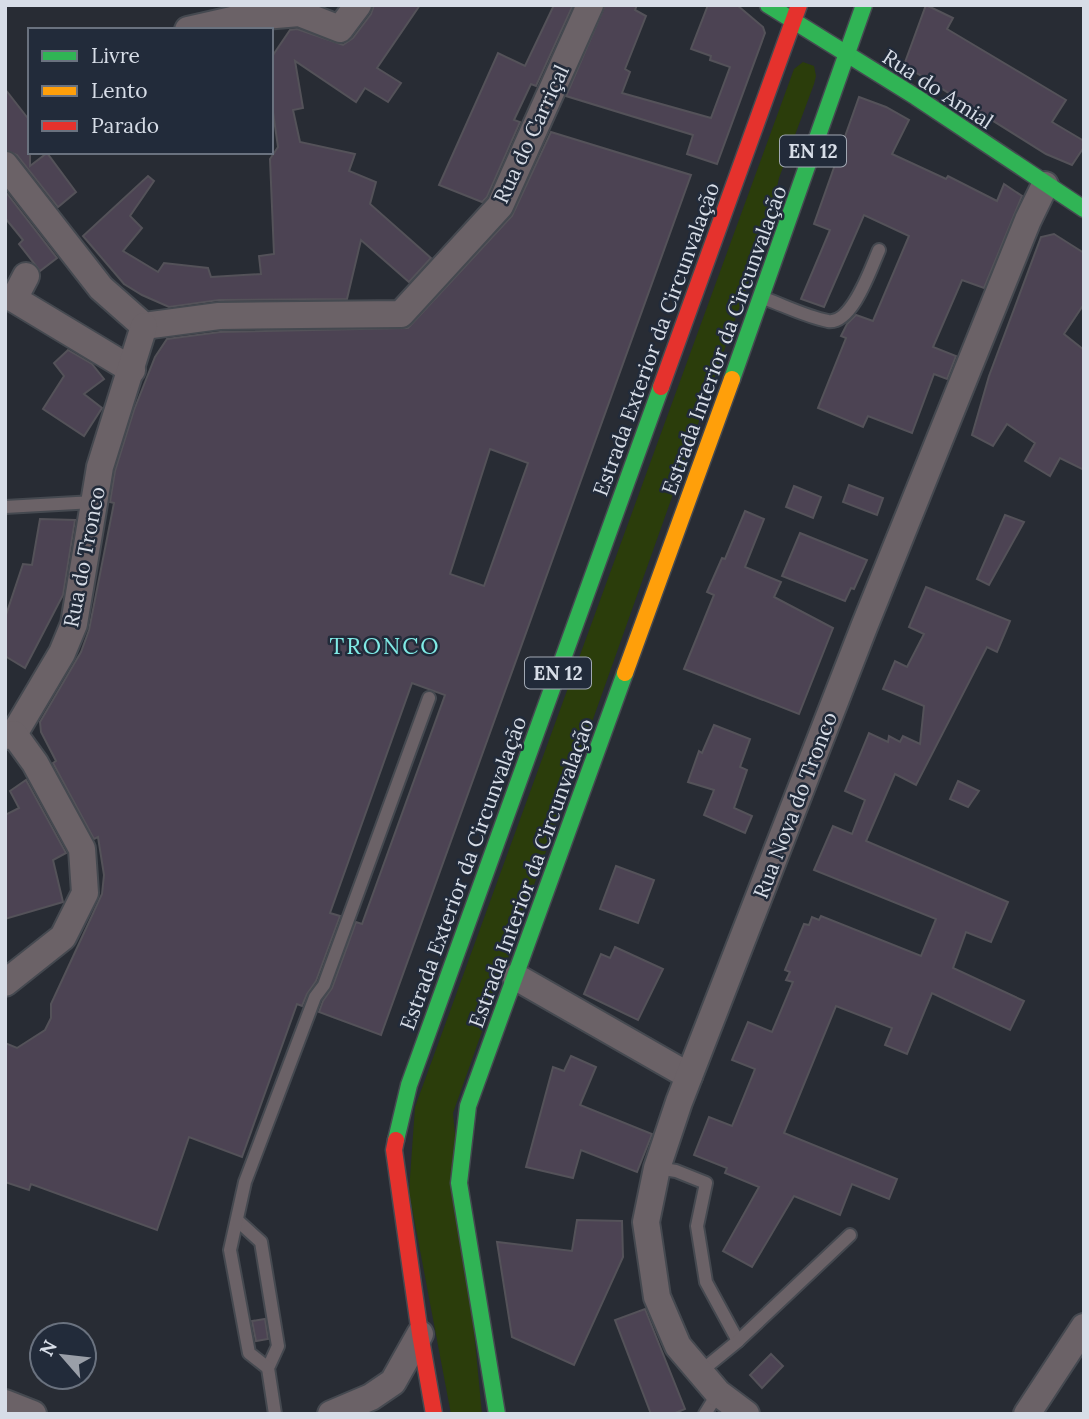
<svg xmlns="http://www.w3.org/2000/svg" width="1089" height="1419" viewBox="0 0 1089 1419" font-family="Lora,serif">
  <style>
    .green { fill: #2b3d0b }
    .building { fill: #4c4353; stroke: #545259; stroke-width: 2; fill-rule: evenodd }
    .lines { fill: none; stroke-linecap: round; stroke-linejoin: round }
    .lane-casing { stroke: #454950; stroke-width: 16 }
    .street-casing { stroke: #454950; stroke-width: 30 }
    .fast-casing { stroke: #454950; stroke-width: 19 }
    .slow-casing { stroke: #454950; stroke-width: 19 }
    .jam-casing { stroke: #454950; stroke-width: 19 }
    .lane { stroke: #6b6267; stroke-width: 12 }
    .street { stroke: #6b6267; stroke-width: 26 }
    .fast { stroke: #30b455; stroke-width: 16 }
    .slow { stroke: #ff9f0a; stroke-width: 16 }
    .jam { stroke: #e5322d; stroke-width: 16 }
    .labels { text-anchor: middle; dominant-baseline: central; stroke-width: 5; stroke-linejoin: round; paint-order: stroke }
    .shield { fill: #222b3a; stroke: #a1a8b3; stroke-width: 2 }
    .shield-label { font-size: 19px; font-weight: bold; fill: #d7dde7 }
    .street-label { font-size: 21px; fill: #d7dde7; stroke: #222b3a }
    .neighbourhood-label { font-size: 23px; letter-spacing: 2px; fill: #80ebe6; stroke: #222b3a }
  </style>
  <rect width="100%" height="100%" fill="#282c34"/>
  <!-- green -->
  <path class="green" d="M803,62L814,66L816,76L814,84L779,178L768,227L453,1113L482,1414H451L409,1192L415,1107L794,69Z"/>
  <!-- building -->
  <g class="building">
    <path d="M374,5H420L377,68L401,83L388,102L365,88L356,102L295,61L303,108L293,110L300,142L355,154L349,171L376,182L370,204L431,258L409,282L361,240L347,299L219,300L169,307L142,295L124,284L83,236L148,176L154,181L130,216L142,228L123,251L158,272L164,263L208,268L211,277L261,274L259,256L274,254L270,159L278,147L271,98V58L290,30L297,29L343,45L353,38L371,14Z"/>
    <path d="M554,5H573L536,86L531,84L514,120L520,122L487,197L482,202L439,185L498,53L525,66Z"/>
    <path d="M605,5H637L635,10L646,16L625,69L630,72L622,93L711,118L730,67L710,60L711,56L691,49L708,5H737L763,27L765,33L717,164L687,154L693,135L566,96Z"/>
    <path d="M926,5L953,18L947,29L1066,100L1052,122L1084,141V147L1072,165L1046,154L904,65Z"/>
    <path d="M5,89L30,121V166L47,153L76,192L58,207L17,155L5,150Z"/>
    <path d="M859,97L886,107L909,120L892,154L946,179L948,176L997,201L1004,184L1022,196L984,288L962,280L933,347L956,356L947,379L934,374L912,433L868,416L863,427L818,408L846,338L841,336L847,324L856,315L873,321L909,236L864,215L824,307L801,299L830,230L814,224Z"/>
    <path d="M551,132L691,175L381,1035L319,1012L323,1001L332,988L356,922L362,924L445,695L412,683L330,913L340,916L316,981L307,994L302,1006L297,1004L242,1157L189,1137L157,1230L31,1184L29,1190L5,1182V1043L17,1048L45,1030L51,1018V1004L102,894L104,875L98,837L94,839L53,763L56,761L41,732L40,722L81,652L89,630L114,503L110,502L115,471L134,410L155,357L167,339L220,332L408,328L512,216ZM490,449L528,463L484,586L450,574Z"/>
    <path d="M5,191L57,258L40,271L19,244L23,240L5,218Z"/>
    <path d="M1054,234L1084,253V304L1064,334L1084,350V470L1060,458L1050,476L1025,461L1035,443L1007,424L993,446L972,435L989,376L1041,237Z"/>
    <path d="M68,350L92,364L104,379L84,394L102,408L84,436L43,409L64,376L54,363Z"/>
    <path d="M849,485L883,498L877,515L843,502Z"/>
    <path d="M794,486L821,497L813,518L786,507Z"/>
    <path d="M745,511L764,519L745,567L781,582L774,597L833,628L799,714L684,669L714,595L707,592L722,558L725,559Z"/>
    <path d="M1005,515L1024,522L989,585L977,579Z"/>
    <path d="M40,519L75,520L63,595L25,668L5,656V618L23,564L32,565Z"/>
    <path d="M800,533L867,560L854,589L851,588L845,601L782,576Z"/>
    <path d="M926,587L1010,621L997,652L987,647L916,785L895,774L866,841L1008,902L991,942L966,932L953,968L1024,1001L1010,1030L932,993L907,1054L885,1045L892,1028L836,1006L784,1133L897,1179L889,1199L852,1184L840,1215L794,1196L752,1267L723,1251L759,1187L725,1173L727,1168L694,1155L709,1117L732,1126L755,1069L732,1060L748,1022L772,1032L793,982L786,980L790,972L785,970L804,924L809,925L812,917L819,920L821,916L921,956L936,919L814,870L833,826L852,834L865,800L845,791L869,733L888,742L889,736L900,742L903,736L920,744L924,706L883,689L895,661L907,667L924,634L909,627Z"/>
    <path d="M714,725L750,739L740,767L747,770L734,808L752,816L745,833L704,815L714,790L688,782L699,751L702,753Z"/>
    <path d="M26,780L66,853L53,860L63,902L5,919V815L19,808L10,791Z"/>
    <path d="M958,781L979,791L968,807L950,799Z"/>
    <path d="M616,866L654,880L638,923L600,909Z"/>
    <path d="M615,947L663,969L638,1020L584,994L601,954L610,958Z"/>
    <path d="M571,1056L596,1067L580,1105L652,1134L637,1172L581,1150L573,1178L526,1167L553,1067L564,1071Z"/>
    <path d="M577,1220L622,1221L623,1257L574,1365L512,1337L497,1242L572,1251Z"/>
    <path d="M645,1309L685,1409L673,1414H651L615,1320Z"/>
    <path d="M265,1319L268,1339L256,1341L252,1321Z"/>
    <path d="M771,1354L783,1366L762,1388L750,1375Z"/>
  </g>
  <g class="lines">
    <!-- lane casing -->
    <g class="lane-casing">
      <g id="lane">
        <path d="M766,299C785,306 807,317 828,321C852,325 871,268 879,250"/>
        <path d="M5,507L94,502"/>
        <path d="M657,1168L676,1171L706,1183L697,1226L706,1282L738,1341"/>
        <path d="M238,1221L261,1242L278,1346L268,1368L275,1414"/>
        <path d="M268,1368L249,1353L230,1250L245,1182L315,997L324,985L429,698"/>
        <path d="M700,1372L738,1341L850,1235"/>
        <path d="M705,1414L718,1393"/>
      </g>
    </g>
    <!-- street casing -->
    <g class="street-casing">
      <g id="street">
        <path d="M188,30L241,18L299,13L340,29L358,5"/>
        <path d="M5,165L101,288L144,326L219,316L401,314L500,206L590,5"/>
        <path d="M26,276L14,299L132,370"/>
        <path d="M5,736L14,734L62,653L74,624L100,467L144,326"/>
        <path d="M516,977L689,1076"/>
        <path d="M5,983L63,937L85,893L82,849L35,763L14,734"/>
        <path d="M5,1403L33,1414"/>
        <path d="M331,1414L371,1397L393,1382L420,1334"/>
        <path d="M746,1414L718,1393L678,1346L657,1297L646,1222L657,1168L679,1102L864,627L1028,220L1045,185"/>
        <path d="M1027,1414L1084,1327"/>
      </g>
    </g>
    <!-- fast casing -->
    <g class="fast-casing">
      <g id="fast">
        <path d="M768,5L916,97L1084,209"/>
        <path d="M732,379L864,5"/>
        <path d="M396,1140L409,1085L661,387"/>
        <path d="M497,1414L459,1183L468,1106L625,673"/>
      </g>
    </g>
    <!-- slow casing -->
    <g class="slow-casing">
      <path id="slow" d="M625,673L732,379"/>
    </g>
    <!-- jam casing -->
    <g class="jam-casing">
      <g id="jam">
        <path d="M661,387L799,5"/>
        <path d="M396,1140L394,1150L420,1334L434,1414"/>
      </g>
    </g>
    <!-- lane -->
    <use href="#lane" class="lane"/>
    <!-- street -->
    <use href="#street" class="street"/>
    <!-- fast -->
    <use href="#fast" class="fast"/>
    <!-- slow -->
    <use href="#slow" class="slow"/>
    <!-- jam -->
    <use href="#jam" class="jam"/>
  </g>
  <g class="labels">
    <!-- shield labels -->
    <g class="shield">
      <rect x="780" y="135.5" width="66" height="31" rx="5"/>
      <rect x="525" y="657.5" width="66" height="31" rx="5"/>
    </g>
    <g class="shield-label">
      <text x="813" y="151">EN 12</text>
      <text x="558" y="673">EN 12</text>
    </g>
    <!-- street labels -->
    <g class="street-label">
      <text transform="translate(938 89) rotate(33)">Rua do Amial</text>
      <text transform="translate(531 134) rotate(-65)">Rua do Carriçal</text>
      <text transform="translate(656 339) rotate(-70)">Estrada Exterior da Circunvalação</text>
      <text transform="translate(724 340) rotate(-70)">Estrada Interior da Circunvalação</text>
      <text transform="translate(84 557) rotate(-79)">Rua do Tronco</text>
      <text transform="translate(795 805) rotate(-69)">Rua Nova do Tronco</text>
      <text transform="translate(463 873) rotate(-70)">Estrada Exterior da Circunvalação</text>
      <text transform="translate(531 873) rotate(-70)">Estrada Interior da Circunvalação</text>
    </g>
    <!-- neighbourhood labels -->
    <g class="neighbourhood-label">
      <text x="385" y="645">TRONCO</text>
    </g>
  </g>
  <!-- border -->
  <rect width="1089" height="1419" fill="none" stroke="#d7dde7" stroke-width="14"/>
  <!-- legend -->
  <rect x="28" y="28" width="245" height="126" fill="#222b3a" stroke="#6a727f" stroke-width="2"/>
  <rect x="42" y="51" width="35" height="10" fill="#30b455" stroke="#6a727f" stroke-width="2"/>
  <text x="91" y="63" font-size="21" fill="#d7dde7">Livre</text>
  <rect x="42" y="86" width="35" height="10" fill="#ff9f0a" stroke="#6a727f" stroke-width="2"/>
  <text x="91" y="98" font-size="21" fill="#d7dde7">Lento</text>
  <rect x="42" y="121" width="35" height="10" fill="#e5322d" stroke="#6a727f" stroke-width="2"/>
  <text x="91" y="133" font-size="21" fill="#d7dde7">Parado</text>
  <!-- north arrow -->
  <g transform="translate(63 1356) rotate(298)"><circle r="33" fill="#222b3a" stroke="#6a727f" stroke-width="2"/>
  <path d="M0-5L12 26L0 18L-12 26Z" fill="#9a9fa8"/>
  <text y="-10" font-size="19" font-weight="bold" text-anchor="middle" fill="#d7dde7">N</text>
  </g>
</svg>
